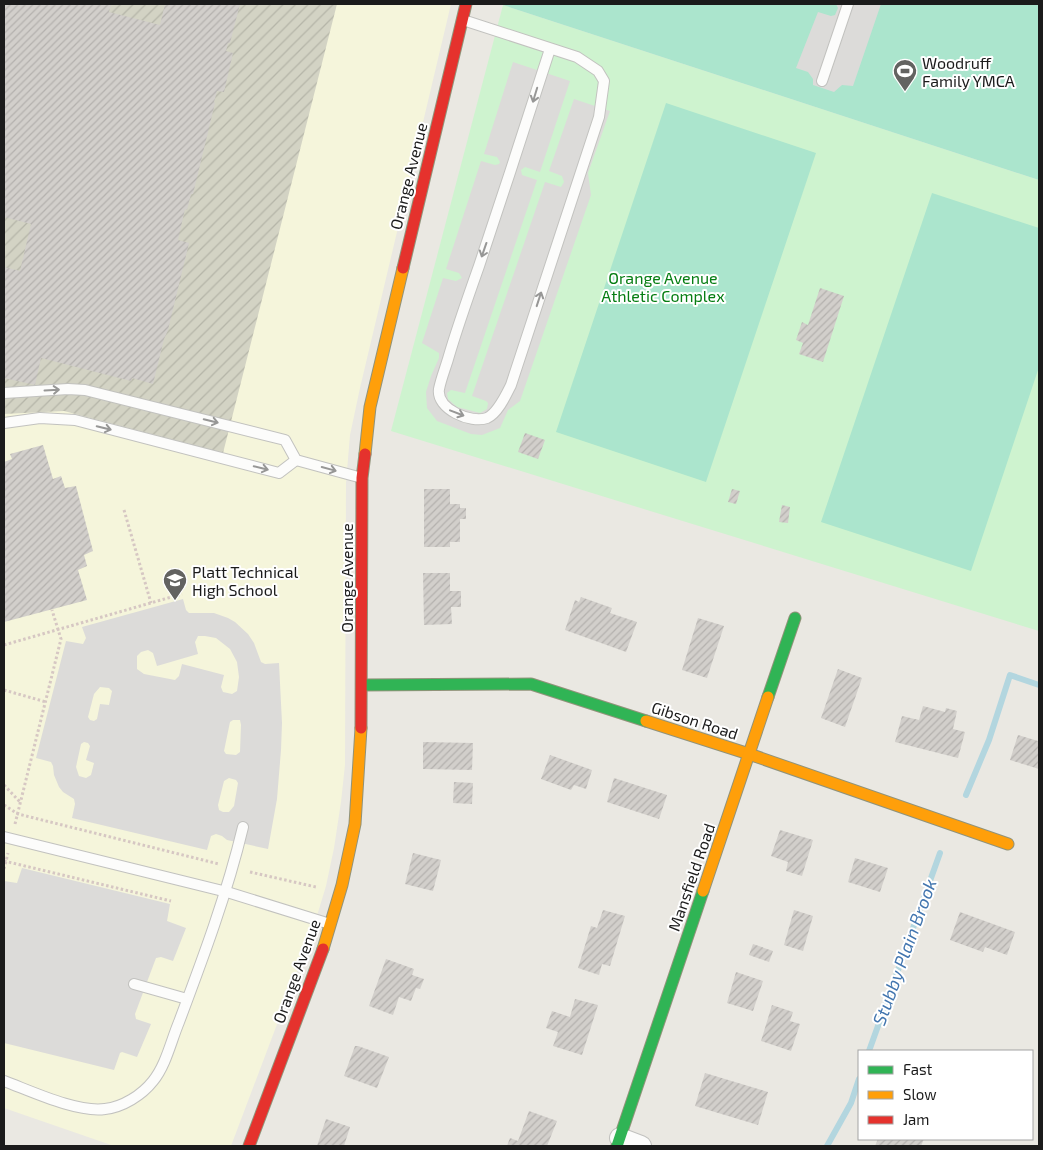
<svg xmlns="http://www.w3.org/2000/svg" width="1043" height="1150" viewBox="0 0 1043 1150" font-family="'Exo 2',sans-serif">
  <style>
    .education { fill: #f5f5db }
    .construction { fill: url(#construction-furrows) }
    .park { fill: #cef3cf }
    .pitch { fill: #abe5cd }
    .parking { fill: #dcdbd9; fill-rule: evenodd }
    .lines { fill: none; stroke-linecap: round; stroke-linejoin: round }
    .stream { stroke: #b3d6df; stroke-width: 6 }
    .building { fill: url(#building-hatch) }
    .lane-casing { stroke: #c2c2bf; stroke-width: 12 }
    .street-casing { stroke: #c2c2bf; stroke-width: 22 }
    .fast-casing { stroke: #91937a; stroke-width: 13 }
    .slow-casing { stroke: #91937a; stroke-width: 13 }
    .jam-casing { stroke: #91937a; stroke-width: 13 }
    .path { stroke: #d6c7c3; stroke-width: 3; stroke-dasharray: 2.5 2.5; stroke-linecap: butt }
    .lane { stroke: #fcfcfb; stroke-width: 10 }
    .street { stroke: #fcfcfb; stroke-width: 20 }
    .fast { stroke: #30b455; stroke-width: 11 }
    .slow { stroke: #ff9f0a; stroke-width: 11 }
    .jam { stroke: #e5322d; stroke-width: 11 }
    .oneway { stroke: #979796 }
    .labels { text-anchor: middle; dominant-baseline: central; stroke-width: 4; stroke-linejoin: round; paint-order: stroke }
    .poi-label { font-size: 16px; fill: #1b1b1b; stroke: #fff; text-anchor: start }
    .street-label { font-size: 16px; fill: #1b1b1b; stroke: #fff }
    .park-label { font-size: 16px; fill: #057d12; stroke: #fff }
    .water-label { font-size: 18px; font-style: italic; fill: #4376af; stroke: #fff }
  </style>
  <defs>
    <pattern id="construction-furrows" width="10" height="10" patternUnits="userSpaceOnUse" patternTransform="scale(1.25)"><rect width="10" height="10" fill="#d3d3c4"/><path d="M-1 1l2-2M0 10L10 0M9 11l2-2" fill="none" stroke="#b5b5a8"/></pattern>
    <pattern id="building-hatch" width="6" height="6" patternUnits="userSpaceOnUse" patternTransform="scale(1.25)"><rect width="6" height="6" fill="#d2cfcb"/><path d="M-1 1l2-2M0 6l6-6M5 7l2-2" fill="none" stroke="#b4b1ae"/></pattern>
  </defs>
  <rect width="100%" height="100%" fill="#eae8e2"/>
  <!-- education -->
  <path class="education" d="M4,4H451L360,388L350,435L346,483L345,765L341,802L334,848L326,886L313,929L231,1146H114L4,1108Z"/>
  <!-- construction -->
  <path class="construction" d="M4,4H337L223,453L64,411L4,414Z"/>
  <!-- park -->
  <path class="park" d="M503,5L1039,180V631L391,431Z"/>
  <!-- pitch -->
  <g class="pitch">
    <path d="M503,4H1039V180L503,5Z"/>
    <path d="M666,103L816,153L706,482L556,432Z"/>
    <path d="M932,193L1039,228V367L971,571L821,522Z"/>
  </g>
  <!-- parking -->
  <g class="parking">
    <path d="M836,4H881L853,86L842,85L834,92L813,85V79L808,72L796,68L818,12L831,16L835,15L838,8Z"/>
    <path d="M513,62L570,81L540,172L525,167L521,170L522,175L537,180L465,393L451,390L447,393L448,399L457,407L480,413L487,409L488,403L486,401L472,396L545,182L561,187L564,182L562,176L549,171L574,99L610,111L588,173L591,195L520,401L508,410L500,428L482,435L471,434L437,421L427,408L426,392L431,376L439,358V353L422,343L443,278L456,281L462,278L459,273L446,269L481,161L495,165L499,164L500,162L497,157L484,154Z"/>
    <path d="M183,599L186,610L189,613H214L228,618L235,622L248,634L254,643L261,662L265,664L279,663L282,723L281,750L277,799L268,849L227,840L222,836L216,834L211,836L207,850L72,818L75,804L74,799L63,792L59,787L54,775L53,766L51,762L36,758L66,641L83,644L86,638L82,627ZM198,636H205L216,638L230,649L237,662L239,677L237,691L232,694L223,692L221,687L224,675L182,664L179,676L175,680L144,674L137,669V656L141,652L148,650L153,653L157,666L198,654L195,642ZM100,687L109,688L112,691L109,705L100,704L97,719L94,721L90,720L88,717L94,694ZM233,720H240L241,725L240,752L236,755L226,754L224,751L230,722ZM84,742L88,743L90,746L86,760L94,763L91,775L86,778L79,776L76,767L81,744ZM229,778L236,780L238,783L234,806L229,812H223L219,810L218,805L224,781Z"/>
    <path d="M22,868L170,904L167,921L186,928L173,961L161,957L156,958L135,1014L136,1019L151,1024L137,1057L122,1052L120,1053L114,1070L4,1043V881L17,883Z"/>
  </g>
  <g class="lines">
    <!-- stream -->
    <g class="stream">
      <path d="M966,795L989,740L1010,675L1039,685"/>
      <path d="M869,1051L940,853"/>
      <path d="M827,1146L851,1103L859,1079"/>
    </g>
  </g>
  <!-- building -->
  <g class="building">
    <path d="M4,4H111L109,12L160,25L165,4H240L230,43H228L226,51L233,53L224,92L217,91L214,102L215,103L193,194H191L187,210L185,209L178,240L189,243L168,330L164,339L153,384L132,378L131,381L41,358L35,385L4,378V267L20,271L31,224L4,217Z"/>
    <path d="M820,288L844,296L823,362L799,354L803,343L796,340L802,322L808,325Z"/>
    <path d="M525,433L545,440L538,459L518,452Z"/>
    <path d="M43,445L53,479L61,476L65,488L76,486L93,551L84,555L87,566L78,570L87,600L4,622V462L12,459L10,454Z"/>
    <path d="M424,489H450V504H460V508H466V519H460V542H450V547H424Z"/>
    <path d="M732,489L740,491L736,504L728,502Z"/>
    <path d="M782,505L790,507L788,523L779,522Z"/>
    <path d="M423,573H450V591H461V607H451L452,624L424,625Z"/>
    <path d="M581,597L612,608L610,613L637,622L626,652L565,630L575,600L579,602Z"/>
    <path d="M698,618L724,626L707,678L682,670Z"/>
    <path d="M838,669L862,678L845,727L821,718Z"/>
    <path d="M923,706L945,712L946,708L957,711L953,729L965,732L958,758L895,742L902,716L919,720Z"/>
    <path d="M1018,735L1038,741L1039,737V769L1010,760Z"/>
    <path d="M423,742L473,743L472,770L423,769Z"/>
    <path d="M550,755L592,770L586,789L574,785L571,790L541,779Z"/>
    <path d="M614,778L667,795L659,819L607,802Z"/>
    <path d="M454,782L473,783L472,804L453,803Z"/>
    <path d="M780,830L813,840L802,876L786,871L788,862L771,856Z"/>
    <path d="M413,853L441,860L433,891L405,884Z"/>
    <path d="M855,858L888,868L880,892L848,882Z"/>
    <path d="M603,910L625,916L610,966L602,964L599,975L578,968L591,926L597,928Z"/>
    <path d="M794,910L813,916L803,951L784,945Z"/>
    <path d="M960,912L1015,932L1007,955L985,947L983,952L950,940Z"/>
    <path d="M753,944L773,951L769,962L749,955Z"/>
    <path d="M386,959L414,969L412,975L424,979L420,989L416,988L411,1001L399,997L393,1015L369,1006Z"/>
    <path d="M736,972L763,981L753,1011L727,1003Z"/>
    <path d="M575,999L598,1005L582,1055L553,1046L558,1032L546,1028L552,1011L570,1017Z"/>
    <path d="M772,1005L793,1012L790,1021L800,1024L791,1051L761,1041Z"/>
    <path d="M355,1046H358L389,1057L377,1088L344,1076Z"/>
    <path d="M705,1073L768,1092L758,1125L695,1106Z"/>
    <path d="M529,1111L557,1121L547,1146H507L510,1138L518,1141Z"/>
    <path d="M326,1119L350,1127L344,1146H317Z"/>
    <path d="M878,1139H924L921,1146H875Z"/>
  </g>
  <g class="lines">
    <!-- lane casing -->
    <g class="lane-casing">
      <g id="lane">
        <path d="M463,20L577,57L598,71L604,81L599,117L511,385C506,395 498,413 487,418C471,424 436,409 439,389C441,379 445,369 448,359C457,328 468,297 479,266C503,194 527,121 550,49"/>
        <path d="M822,81L848,4"/>
        <path d="M4,393L68,389L85,390L285,440L296,460L362,478"/>
        <path d="M4,423L40,418L75,420L279,473L296,460"/>
        <path d="M4,837L227,892L330,924"/>
        <path d="M134,984L187,999"/>
        <path d="M4,1081C31,1091 77,1113 105,1109C123,1107 142,1095 153,1081C166,1065 171,1041 179,1022C203,958 227,894 243,827"/>
      </g>
    </g>
    <!-- street casing -->
    <g class="street-casing">
      <path id="street" d="M620,1138L641,1146"/>
    </g>
    <!-- fast casing -->
    <g class="fast-casing">
      <g id="fast">
        <path d="M362,685L531,684L646,721"/>
        <path d="M768,697L795,618"/>
        <path d="M617,1146L703,891"/>
      </g>
    </g>
    <!-- slow casing -->
    <g class="slow-casing">
      <g id="slow">
        <path d="M365,454L370,407L403,268"/>
        <path d="M646,721L749,754L1008,844"/>
        <path d="M703,891L768,697"/>
        <path d="M323,949L342,885L355,824L361,728"/>
      </g>
    </g>
    <!-- jam casing -->
    <g class="jam-casing">
      <g id="jam">
        <path d="M403,268L466,4"/>
        <path d="M361,728L362,478L365,454"/>
        <path d="M249,1146L323,949"/>
      </g>
    </g>
    <!-- path -->
    <g class="path">
      <path d="M124,510L151,603"/>
      <path d="M4,645L182,594"/>
      <path d="M4,690L46,702"/>
      <path d="M4,785L20,802"/>
      <path d="M4,805L18,814L219,864"/>
      <path d="M15,824L61,639L52,610"/>
      <path d="M4,861L171,901"/>
      <path d="M4,869L8,853"/>
      <path d="M250,872L316,887"/>
    </g>
    <!-- lane -->
    <use href="#lane" class="lane"/>
    <!-- street -->
    <use href="#street" class="street"/>
    <!-- fast -->
    <use href="#fast" class="fast"/>
    <!-- slow -->
    <use href="#slow" class="slow"/>
    <!-- jam -->
    <use href="#jam" class="jam"/>
  </g>
  <!-- one-way arrows -->
  <defs><path id="oneway-shaft" d="M-6 0H5M1.5-3L5.5 0L1.5 3" fill="none" stroke-width="1.6" stroke-linecap="round" stroke-linejoin="round" transform="scale(1.25)"/></defs>
  <g class="oneway">
    <use href="#oneway-shaft" transform="translate(535 95) rotate(107)"/>
    <use href="#oneway-shaft" transform="translate(484 250) rotate(109)"/>
    <use href="#oneway-shaft" transform="translate(539 299) rotate(-72)"/>
    <use href="#oneway-shaft" transform="translate(52 390) rotate(-3)"/>
    <use href="#oneway-shaft" transform="translate(457 413) rotate(21)"/>
    <use href="#oneway-shaft" transform="translate(211 421) rotate(14)"/>
    <use href="#oneway-shaft" transform="translate(104 428) rotate(14)"/>
    <use href="#oneway-shaft" transform="translate(261 468) rotate(14)"/>
    <use href="#oneway-shaft" transform="translate(329 469) rotate(15)"/>
  </g>
  <!-- icons -->
  <defs>
    <g id="stadium-pin" transform="scale(1.25)"><path d="M0 17L-7.5 6A9.5 9.5 0 1 1 7.5 6Z" fill="#636361" stroke="#fff"/><path d="M0-5a6.5 5 0 1 0 0 10a6.5 5 0 1 0 0-10ZM-3.5-1.8h7v3.6h-7Z" fill="#fff"/></g>
    <g id="school-pin" transform="scale(1.25)"><path d="M0 17L-7.5 6A9.5 9.5 0 1 1 7.5 6Z" fill="#636361" stroke="#fff"/><path d="M0-5L7-2L0 1L-7-2ZM-4 1L0 2.5L4 1V4Q0 6-4 4Z" fill="#fff"/></g>
  </defs>
  <g fill-rule="evenodd">
    <use href="#stadium-pin" x="905" y="71"/>
    <use href="#school-pin" x="175" y="580"/>
  </g>
  <g class="labels">
    <!-- poi labels -->
    <g class="poi-label">
      <text x="922" y="62">Woodruff<tspan x="922" dy="18">Family YMCA</tspan></text>
      <text x="192" y="571">Platt Technical<tspan x="192" dy="18">High School</tspan></text>
    </g>
    <!-- street labels -->
    <g class="street-label">
      <text transform="translate(408 176) rotate(-76)">Orange Avenue</text>
      <text transform="translate(346 578) rotate(-90)">Orange Avenue</text>
      <text transform="translate(695 720) rotate(18)">Gibson Road</text>
      <text transform="translate(691 877) rotate(-71)">Mansfield Road</text>
      <text transform="translate(296 971) rotate(-70)">Orange Avenue</text>
    </g>
    <!-- park labels -->
    <g class="park-label">
      <text x="663" y="277">Orange Avenue<tspan x="663" dy="18">Athletic Complex</tspan></text>
    </g>
    <!-- water labels -->
    <g class="water-label">
      <text transform="translate(904 952) rotate(-70)">Stubby Plain Brook</text>
    </g>
  </g>
  <!-- border -->
  <rect width="1043" height="1150" fill="none" stroke="#1b1b1b" stroke-width="10"/>
  <!-- legend -->
  <rect x="858" y="1050" width="175" height="90" fill="#ffffff" stroke="#a4a4a4"/>
  <rect x="868" y="1066" width="25" height="8" fill="#30b455" stroke="#a4a4a4"/>
  <text x="903" y="1075" font-size="15" fill="#1b1b1b">Fast</text>
  <rect x="868" y="1091" width="25" height="8" fill="#ff9f0a" stroke="#a4a4a4"/>
  <text x="903" y="1100" font-size="15" fill="#1b1b1b">Slow</text>
  <rect x="868" y="1116" width="25" height="8" fill="#e5322d" stroke="#a4a4a4"/>
  <text x="903" y="1125" font-size="15" fill="#1b1b1b">Jam</text>
</svg>
